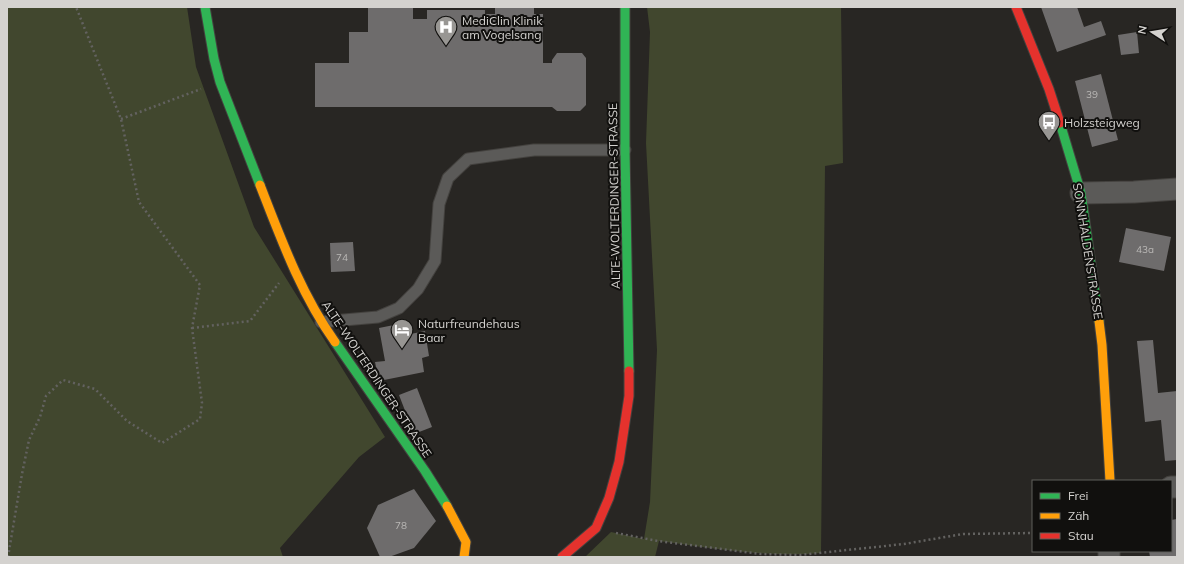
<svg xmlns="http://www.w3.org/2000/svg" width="1184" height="564" viewBox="0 0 1184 564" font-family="Mulish,sans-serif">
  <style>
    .green { fill: #41472e }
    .building { fill: #6e6c6c }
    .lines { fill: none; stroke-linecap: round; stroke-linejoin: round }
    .lane-casing { stroke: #44423f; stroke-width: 13 }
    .street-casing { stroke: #44423f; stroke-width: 23 }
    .fast-casing { stroke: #44423f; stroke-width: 11 }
    .slow-casing { stroke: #44423f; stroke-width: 11 }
    .jam-casing { stroke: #44423f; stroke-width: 11 }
    .path { stroke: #636260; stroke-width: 2.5; stroke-dasharray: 2 3; stroke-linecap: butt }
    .lane { stroke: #5b5a58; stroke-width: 11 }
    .street { stroke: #5b5a58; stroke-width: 21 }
    .fast { stroke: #30b455; stroke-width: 9 }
    .slow { stroke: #ff9f0a; stroke-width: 9 }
    .jam { stroke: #e5322d; stroke-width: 9 }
    .labels { text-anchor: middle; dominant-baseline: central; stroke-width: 4; stroke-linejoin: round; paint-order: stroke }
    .number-label { font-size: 10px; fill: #bab8b6 }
    .poi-label { font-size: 12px; fill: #d4d2cf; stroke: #11100e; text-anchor: start }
    .street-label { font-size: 12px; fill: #d4d2cf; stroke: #11100e }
  </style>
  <rect width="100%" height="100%" fill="#282623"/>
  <!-- green -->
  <g class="green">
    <path d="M7,7H187L196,67L254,227L385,437L359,457L280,548L283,557H7Z"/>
    <path d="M647,7H841L843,163L825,166L821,553C767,558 713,548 659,541L655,557H585L611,532L644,539L650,502L657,350L646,143L650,32Z"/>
  </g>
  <!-- building -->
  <g class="building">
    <path d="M368,7H413V19H427V10H485V14H495V7H534V14H543V63H552V60L557,53H582L586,58V105L580,111H557L552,107H315V63H349V32H368Z"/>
    <path d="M1041,7H1077L1084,27L1101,21L1106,35L1057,52Z"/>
    <path d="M1137,32L1139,53L1121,55L1118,35Z"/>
    <path d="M1101,74L1118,140L1092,147L1075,81Z"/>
    <path d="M1126,228L1171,237L1164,271L1119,262Z"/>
    <path d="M353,242L355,271L331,272L330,243Z"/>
    <path d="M399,324L401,336L425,331L429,356L422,358L424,372L379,381L375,362L385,361L379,328Z"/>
    <path d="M1153,340L1158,393L1177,391V460L1165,461L1161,420L1145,422L1137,341Z"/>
    <path d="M417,388L432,427L414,434L399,395Z"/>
    <path d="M414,489L436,521L414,548L389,557H380L367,528L378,505Z"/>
    <path d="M1177,519V557H1150L1149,551H1171V520Z"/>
  </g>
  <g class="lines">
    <!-- lane casing -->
    <g class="lane-casing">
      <path id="lane" d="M321,322L378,317L399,308L418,289L435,261L439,204L448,178L468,159L534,150H625"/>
    </g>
    <!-- street casing -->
    <g class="street-casing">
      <g id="street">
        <path d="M1081,193L1134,192L1177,189"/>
        <path d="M1171,487H1177"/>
        <path d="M1109,551V557"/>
      </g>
    </g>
    <!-- fast casing -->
    <g class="fast-casing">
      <g id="fast">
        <path d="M205,7L214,59L220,82L260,185"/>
        <path d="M625,7V150L629,371"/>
        <path d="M1060,123L1081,193L1099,321"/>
        <path d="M335,342L425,471L447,506"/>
      </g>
    </g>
    <!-- slow casing -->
    <g class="slow-casing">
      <g id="slow">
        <path d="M260,185C281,239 301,294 335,342"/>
        <path d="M1099,321L1102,345L1110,481"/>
        <path d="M447,506L466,542L464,557"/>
      </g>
    </g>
    <!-- jam casing -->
    <g class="jam-casing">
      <g id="jam">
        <path d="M1016,7L1049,89L1060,123"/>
        <path d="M562,557L596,528L609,498L619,462L629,396V371"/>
      </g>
    </g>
    <!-- path -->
    <g class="path">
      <path d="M121,119L201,89"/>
      <path d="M192,328L250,321L279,283"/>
      <path d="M616,533L658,541L761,554L800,555L904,544L963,534L1033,533"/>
      <path d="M8,557L22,474L29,440L40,417L46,396L63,380L95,389L127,421L162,443L200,419L202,403L192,328L200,285L139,202L121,119L76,7"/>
    </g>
    <!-- lane -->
    <use href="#lane" class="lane"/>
    <!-- street -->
    <use href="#street" class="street"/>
    <!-- fast -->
    <use href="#fast" class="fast"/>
    <!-- slow -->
    <use href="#slow" class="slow"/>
    <!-- jam -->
    <use href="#jam" class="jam"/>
  </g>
  <!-- icons -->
  <defs>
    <g id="hospital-pin" transform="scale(1.15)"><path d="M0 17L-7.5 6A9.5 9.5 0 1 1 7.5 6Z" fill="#989693" stroke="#11100e"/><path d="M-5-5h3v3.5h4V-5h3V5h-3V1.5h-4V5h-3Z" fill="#fff"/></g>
    <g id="bus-pin" transform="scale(1.15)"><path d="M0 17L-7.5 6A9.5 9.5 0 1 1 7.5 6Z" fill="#989693" stroke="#11100e"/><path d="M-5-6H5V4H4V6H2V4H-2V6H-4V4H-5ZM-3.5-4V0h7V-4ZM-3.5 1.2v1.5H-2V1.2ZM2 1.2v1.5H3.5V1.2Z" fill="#fff"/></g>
    <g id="hotel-pin" transform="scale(1.15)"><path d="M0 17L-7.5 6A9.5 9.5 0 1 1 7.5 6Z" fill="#989693" stroke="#11100e"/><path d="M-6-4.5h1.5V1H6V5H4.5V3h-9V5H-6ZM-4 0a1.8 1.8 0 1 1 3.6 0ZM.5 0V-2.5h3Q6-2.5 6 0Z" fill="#fff"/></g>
  </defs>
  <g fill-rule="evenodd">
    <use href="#hospital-pin" x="446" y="27"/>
    <use href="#bus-pin" x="1049" y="122"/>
    <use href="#hotel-pin" x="402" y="330"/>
  </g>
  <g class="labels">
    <!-- number labels -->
    <g class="number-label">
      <text x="1092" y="94">39</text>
      <text x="1145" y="249">43a</text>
      <text x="342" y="257">74</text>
      <text x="401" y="525">78</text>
    </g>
    <!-- poi labels -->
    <g class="poi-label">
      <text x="462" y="20">MediClin Klinik<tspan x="462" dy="14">am Vogelsang</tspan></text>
      <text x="1064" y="122">Holzsteigweg</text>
      <text x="418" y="323">Naturfreundehaus<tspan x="418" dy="14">Baar</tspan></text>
    </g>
    <!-- street labels -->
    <g class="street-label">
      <text transform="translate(614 196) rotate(-91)">ALTE-WOLTERDINGER-STRASSE</text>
      <text transform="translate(1088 251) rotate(81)">SONNHALDENSTRASSE</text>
      <text transform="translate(377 379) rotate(56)">ALTE-WOLTERDINGER-STRASSE</text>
    </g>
  </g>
  <!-- border -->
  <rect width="1184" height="564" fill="none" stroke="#d4d2cf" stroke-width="16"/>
  <!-- legend -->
  <rect x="1032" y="480" width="140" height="72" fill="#11100e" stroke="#5f5e5b"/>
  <rect x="1040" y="493" width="20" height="6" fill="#30b455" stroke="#5f5e5b"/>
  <text x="1068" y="500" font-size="12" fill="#d4d2cf">Frei</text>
  <rect x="1040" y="513" width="20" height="6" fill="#ff9f0a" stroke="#5f5e5b"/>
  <text x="1068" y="520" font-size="12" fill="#d4d2cf">Zäh</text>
  <rect x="1040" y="533" width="20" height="6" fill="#e5322d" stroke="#5f5e5b"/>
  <text x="1068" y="540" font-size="12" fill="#d4d2cf">Stau</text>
  <!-- north arrow -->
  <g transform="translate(1152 32) rotate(282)" stroke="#11100e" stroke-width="3" paint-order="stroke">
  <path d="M0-3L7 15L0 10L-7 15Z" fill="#d4d2cf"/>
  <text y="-6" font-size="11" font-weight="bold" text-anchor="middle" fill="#d4d2cf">N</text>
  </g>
</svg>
